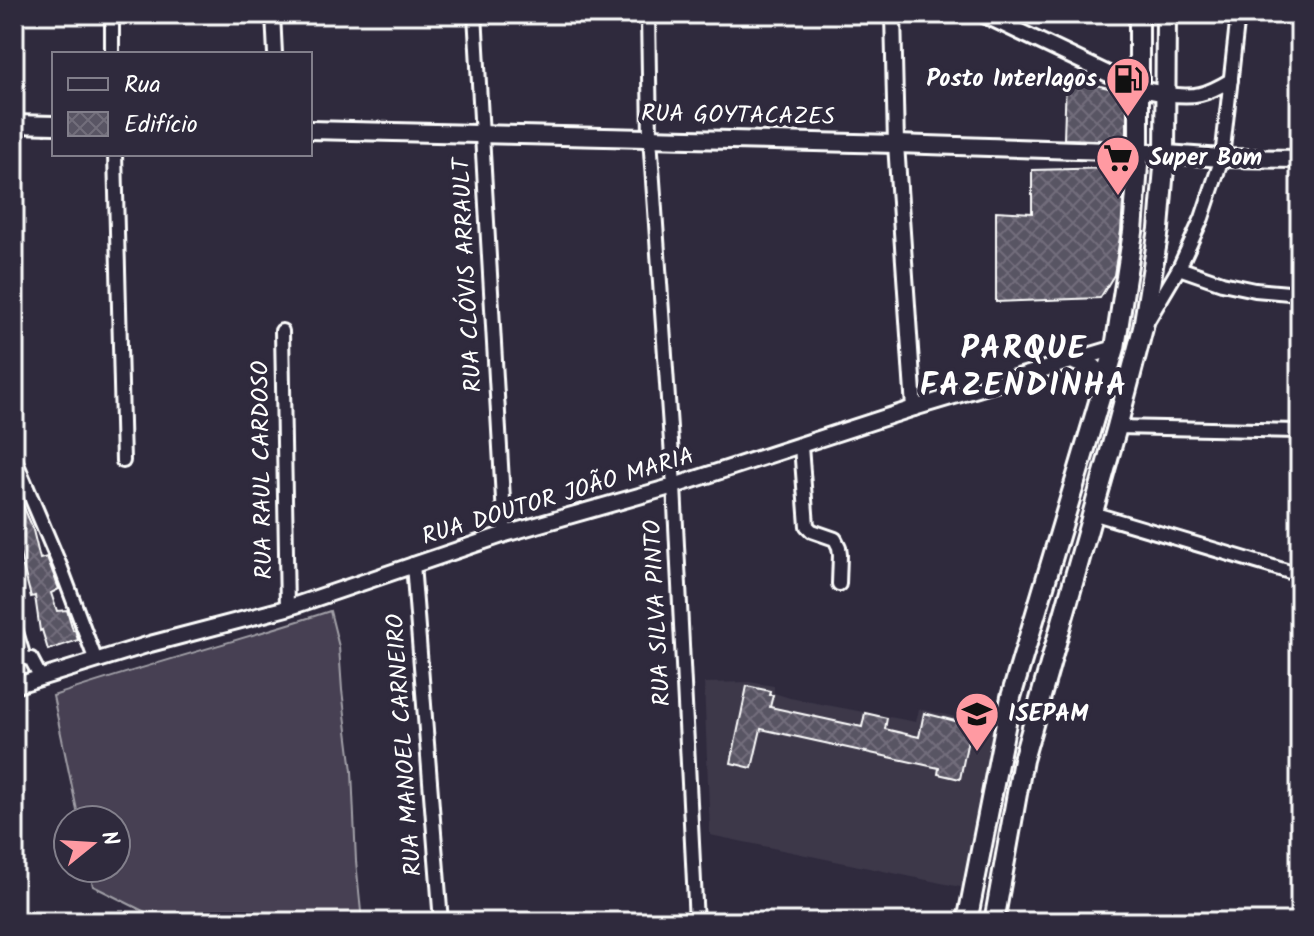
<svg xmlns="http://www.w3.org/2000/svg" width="1314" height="936" viewBox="0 0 1314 936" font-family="Kalam,sans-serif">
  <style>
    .built { fill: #3c3749 }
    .grass { fill: #464152; stroke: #a2a0a8; stroke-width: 2 }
    .building { fill: url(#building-cross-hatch); stroke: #fff; stroke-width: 2 }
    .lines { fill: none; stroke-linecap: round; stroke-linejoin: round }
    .minor-casing { stroke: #fff; stroke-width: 18 }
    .tertiary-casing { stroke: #fff; stroke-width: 20 }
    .secondary-casing { stroke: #fff; stroke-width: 22 }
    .primary-casing { stroke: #fff; stroke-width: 24 }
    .minor { stroke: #2f2a3d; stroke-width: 12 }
    .tertiary { stroke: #2f2a3d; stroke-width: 14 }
    .secondary { stroke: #2f2a3d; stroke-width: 16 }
    .primary { stroke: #2f2a3d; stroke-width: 18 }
    .labels { text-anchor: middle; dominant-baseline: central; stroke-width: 8; stroke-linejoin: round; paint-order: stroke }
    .poi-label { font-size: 24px; font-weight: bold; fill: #fff; stroke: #2f2a3d; text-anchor: start }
    .street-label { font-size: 24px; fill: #fff; stroke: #2f2a3d }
    .district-label { font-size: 32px; font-weight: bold; letter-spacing: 2px; fill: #fff; stroke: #2f2a3d }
  </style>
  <defs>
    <pattern id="building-cross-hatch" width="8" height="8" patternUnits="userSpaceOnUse" patternTransform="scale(2)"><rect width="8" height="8" fill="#595564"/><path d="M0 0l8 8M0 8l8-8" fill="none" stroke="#726e7b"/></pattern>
  </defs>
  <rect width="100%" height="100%" fill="#2f2a3d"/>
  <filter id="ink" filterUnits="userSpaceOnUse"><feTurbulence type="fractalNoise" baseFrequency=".0125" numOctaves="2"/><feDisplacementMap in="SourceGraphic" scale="16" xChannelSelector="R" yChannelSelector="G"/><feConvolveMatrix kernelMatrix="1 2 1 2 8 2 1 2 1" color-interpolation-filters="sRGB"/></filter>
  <g filter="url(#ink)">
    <!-- built -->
    <path class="built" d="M749,682L774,686V693L790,698L916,722L919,709L998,726L965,888L710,835L704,683Z"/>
    <!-- grass -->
    <path class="grass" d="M330,611L339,647L342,690L352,771L356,861L362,922H170L153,916L93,886L89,868H116V820H79L53,696C145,665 238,641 330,611Z"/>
    <!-- building -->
    <g class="building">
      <path d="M1066,78L1117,90L1127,98V137L1125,141L1064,139Z"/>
      <path d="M1114,168L1125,175L1121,231L1114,275L1100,298L996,302V211L1032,213V170Z"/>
      <path d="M14,485L32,526L40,559L47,557L59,589L51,593L57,611L67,610L73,630H75L78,640L48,650L42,630L40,631L35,596L31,597L19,551L14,552Z"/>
      <path d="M747,686L770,691L769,695H773L770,707L862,727L865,713L887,718L885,729L919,737L924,713L971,725L960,779L938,774L939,768L761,729L752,768L731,763Z"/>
    </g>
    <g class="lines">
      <!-- minor casing -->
      <g class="minor-casing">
        <g id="minor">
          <path d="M112,14V54"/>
          <path d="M273,14L275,54"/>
          <path d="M475,14L505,534"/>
          <path d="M648,14L650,137L674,486L696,922"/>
          <path d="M1166,94C1195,98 1206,95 1231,80"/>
          <path d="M115,154L123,461"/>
          <path d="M1179,268L1222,283L1255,290L1300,294"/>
          <path d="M1147,322L1179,268L1202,218L1222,158L1238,14"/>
          <path d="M282,331L287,608"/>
          <path d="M1117,427L1300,431"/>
          <path d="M801,446L807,526L812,531L835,539L839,547L840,555L839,584"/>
          <path d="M14,457L61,568L96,661"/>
          <path d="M1092,513L1300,575"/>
          <path d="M413,564L441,922"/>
          <path d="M14,625L24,658L31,659L41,678"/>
        </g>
      </g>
      <!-- tertiary casing -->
      <g class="tertiary-casing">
        <g id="tertiary">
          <path d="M893,14L896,144L914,408"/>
          <path d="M982,14L1140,89L1166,94"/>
          <path d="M14,686L150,644L287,608L505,534L674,486L914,408L1115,348"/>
        </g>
      </g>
      <!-- secondary casing -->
      <g class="secondary-casing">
        <g id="secondary">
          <path d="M14,124L54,125"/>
          <path d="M310,130L896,144L1139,152L1222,158L1300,159"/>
        </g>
      </g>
      <!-- primary casing -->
      <g class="primary-casing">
        <g id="primary">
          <path d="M1076,361L1093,368L1104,380"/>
          <path d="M967,922L1011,697L1115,348L1133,232L1139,152V14"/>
          <path d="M994,922L1023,760L1117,427L1143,328L1159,229L1165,155L1166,14"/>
        </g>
      </g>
      <!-- minor -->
      <use href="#minor" class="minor"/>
      <!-- tertiary -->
      <use href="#tertiary" class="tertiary"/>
      <!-- secondary -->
      <use href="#secondary" class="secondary"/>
      <!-- primary -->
      <use href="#primary" class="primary"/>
    </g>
  </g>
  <!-- icons -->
  <defs>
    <g id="fuel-pin" transform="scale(2.3)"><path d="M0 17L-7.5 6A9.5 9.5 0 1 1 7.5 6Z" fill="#ff9aa2" stroke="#2f2a3d"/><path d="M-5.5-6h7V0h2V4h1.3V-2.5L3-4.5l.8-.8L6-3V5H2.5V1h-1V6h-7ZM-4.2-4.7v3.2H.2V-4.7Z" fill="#111"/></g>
    <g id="supermarket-pin" transform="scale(2.3)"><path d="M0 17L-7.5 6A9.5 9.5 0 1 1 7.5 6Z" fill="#ff9aa2" stroke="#2f2a3d"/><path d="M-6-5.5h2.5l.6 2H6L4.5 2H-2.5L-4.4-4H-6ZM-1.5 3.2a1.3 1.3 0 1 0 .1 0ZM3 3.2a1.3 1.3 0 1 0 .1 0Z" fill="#111"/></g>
    <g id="school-pin" transform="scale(2.3)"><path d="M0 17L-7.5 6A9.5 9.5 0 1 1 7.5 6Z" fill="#ff9aa2" stroke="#2f2a3d"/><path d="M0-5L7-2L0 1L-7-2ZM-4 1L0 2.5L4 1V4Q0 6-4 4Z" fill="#111"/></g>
  </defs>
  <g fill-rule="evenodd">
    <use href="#fuel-pin" x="1128" y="79"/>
    <use href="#supermarket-pin" x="1118" y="158"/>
    <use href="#school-pin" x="977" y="714"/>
  </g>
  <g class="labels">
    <!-- poi labels -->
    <g class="poi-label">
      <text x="1097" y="79" text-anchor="end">Posto Interlagos</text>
      <text x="1149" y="158">Super Bom</text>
      <text x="1008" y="714">ISEPAM</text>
    </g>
    <!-- street labels -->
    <g class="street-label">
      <text transform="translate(738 116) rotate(1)">RUA GOYTACAZES</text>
      <text transform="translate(468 275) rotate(-93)">RUA CLÓVIS ARRAULT</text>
      <text transform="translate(263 470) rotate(-91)">RUA RAUL CARDOSO</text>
      <text transform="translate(558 497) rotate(-17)">RUA DOUTOR JOÃO MARIA</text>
      <text transform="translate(658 613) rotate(-93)">RUA SILVA PINTO</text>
      <text transform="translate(405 745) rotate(-94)">RUA MANOEL CARNEIRO</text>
    </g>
    <!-- district labels -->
    <g class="district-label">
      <text x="1024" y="349">PARQUE<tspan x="1024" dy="37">FAZENDINHA</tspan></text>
    </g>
  </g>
  <!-- margin -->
  <rect width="1314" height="936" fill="none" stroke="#2f2a3d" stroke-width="48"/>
  <rect x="24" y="24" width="1266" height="888" fill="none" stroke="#fff" stroke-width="3" filter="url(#ink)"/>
  <!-- legend -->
  <rect x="52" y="52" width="260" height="104" fill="#2f2a3d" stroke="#827f8b" stroke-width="2"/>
  <rect x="68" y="78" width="40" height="12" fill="#2f2a3d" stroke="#827f8b" stroke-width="2"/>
  <text x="124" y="92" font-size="24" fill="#ffffff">Rua</text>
  <rect x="68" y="112" width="40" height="24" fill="url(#building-cross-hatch)" stroke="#827f8b" stroke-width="2"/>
  <text x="124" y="132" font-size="24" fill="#ffffff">Edifício</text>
  <!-- north arrow -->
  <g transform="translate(92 844) rotate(72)"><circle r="38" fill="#2f2a3d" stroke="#827f8b" stroke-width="2"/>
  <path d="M0-6L14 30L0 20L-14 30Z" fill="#ff9aa2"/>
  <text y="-12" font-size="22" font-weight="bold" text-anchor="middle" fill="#ffffff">N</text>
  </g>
</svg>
